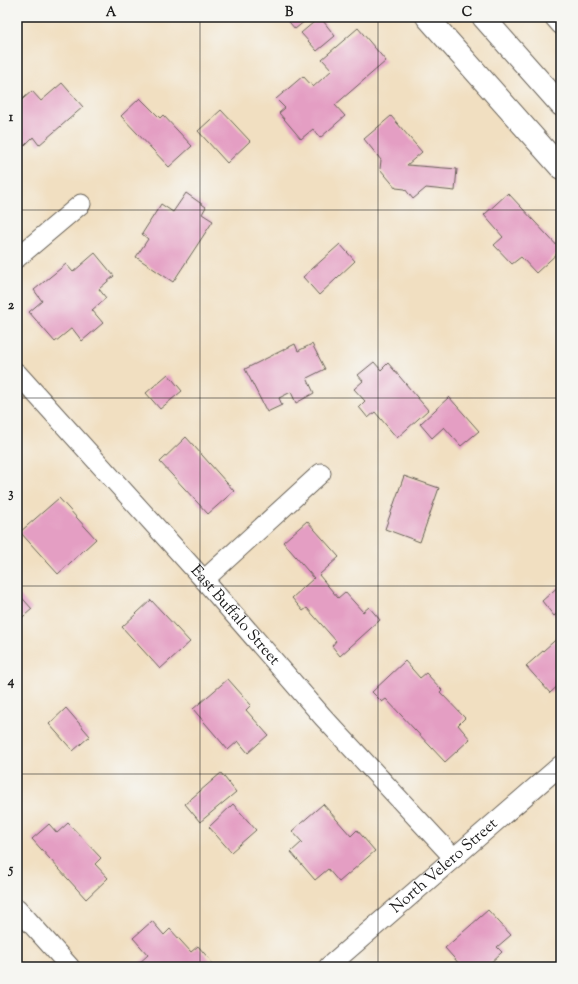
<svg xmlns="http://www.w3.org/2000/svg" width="578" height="984" viewBox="0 0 578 984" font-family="'Sorts Mill Goudy',serif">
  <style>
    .building { fill: #e49ec3 }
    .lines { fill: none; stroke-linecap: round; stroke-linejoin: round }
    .street-casing { stroke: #676056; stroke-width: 21 }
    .secondary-casing { stroke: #676056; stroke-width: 24 }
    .street { stroke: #fff; stroke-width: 19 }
    .secondary { stroke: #fff; stroke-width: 22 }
    .grid { fill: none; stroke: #1c1c1c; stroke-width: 1; stroke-opacity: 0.55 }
    .labels { text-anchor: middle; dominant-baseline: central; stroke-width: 3; stroke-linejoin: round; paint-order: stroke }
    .street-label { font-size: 16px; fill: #1c1c1c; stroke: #f6f6f2 }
    .neatline { fill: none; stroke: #1c1c1c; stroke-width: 1.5 }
    .grid-label { font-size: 13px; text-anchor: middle; font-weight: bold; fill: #1c1c1c }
  </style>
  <rect width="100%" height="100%" fill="#f6f6f2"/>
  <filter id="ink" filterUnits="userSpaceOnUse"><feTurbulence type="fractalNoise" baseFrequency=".025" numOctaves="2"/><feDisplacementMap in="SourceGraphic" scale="8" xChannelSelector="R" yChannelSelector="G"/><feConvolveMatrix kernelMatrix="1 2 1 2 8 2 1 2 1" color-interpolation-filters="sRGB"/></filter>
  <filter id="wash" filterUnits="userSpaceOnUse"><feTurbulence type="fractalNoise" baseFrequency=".012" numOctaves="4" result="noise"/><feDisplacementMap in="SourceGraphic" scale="16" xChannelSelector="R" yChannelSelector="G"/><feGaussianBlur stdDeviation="0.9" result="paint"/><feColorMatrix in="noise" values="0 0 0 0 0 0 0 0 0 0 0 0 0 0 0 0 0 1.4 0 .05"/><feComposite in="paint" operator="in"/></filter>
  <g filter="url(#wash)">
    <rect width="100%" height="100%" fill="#f1dfc1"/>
    <g id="blocks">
      <!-- building -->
      <g class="building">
        <path d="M285,17H310L295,29Z"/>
        <path d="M320,17L335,36L317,51L301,33Z"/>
        <path d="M358,28L386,61L335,105L345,116L320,138L313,129L301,139L279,113L285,108L276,99L303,76L313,87L332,70L322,59Z"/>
        <path d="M62,83L83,107L39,145L33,137L24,146L17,138V104L32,91L41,101Z"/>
        <path d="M140,98L160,118L163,115L192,146L169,167L121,116Z"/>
        <path d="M221,110L250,141L227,163L198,131Z"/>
        <path d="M391,116L422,152L407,165L457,169L455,191L426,188L413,199L405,189L396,188L380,169L381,160L364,139Z"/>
        <path d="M186,193L206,207L202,214L213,221L173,282L136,257L148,239L142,234L161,204L173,212Z"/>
        <path d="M508,193L561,250L536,273L521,257L512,264L494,245L503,237L484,215Z"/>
        <path d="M340,244L355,261L319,295L303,277Z"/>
        <path d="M95,253L114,276L99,289L106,298L92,310L103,323L82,341L72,328L55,342L29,312L42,301L34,290L66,264L73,272Z"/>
        <path d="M295,344L298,351L312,344L325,369L307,378L314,393L296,403L291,392L279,398L282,405L267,412L245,369Z"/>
        <path d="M374,362L381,370L388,363L428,410L397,438L375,412L368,418L359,407L365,401L354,389L363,381L358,375Z"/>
        <path d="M168,374L182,391L160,409L146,393Z"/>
        <path d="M449,397L479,431L461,446L444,427L432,438L420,424Z"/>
        <path d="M186,437L234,491L208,514L160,462Z"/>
        <path d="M404,476L439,488L420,542L385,529Z"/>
        <path d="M59,498L96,539L58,574L20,532Z"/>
        <path d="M307,521L339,557L319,575L338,598L345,592L363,612L369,607L380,620L340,656L332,646L336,641L307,608L303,611L292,598L314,578L283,542Z"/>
        <path d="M561,584V610L554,616L542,601Z"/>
        <path d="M17,592L32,609L17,622Z"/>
        <path d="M151,600L190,642L160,669L122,627Z"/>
        <path d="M561,635V683L550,693L526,666Z"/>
        <path d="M405,661L420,678L426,673L442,690L440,692L465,718L458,725L470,739L445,762L386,699L382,702L372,692Z"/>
        <path d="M228,679L251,705L246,710L268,735L248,753L238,741L228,750L193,709Z"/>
        <path d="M66,708L90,736L73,751L49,724Z"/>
        <path d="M221,773L236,792L200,822L185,804Z"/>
        <path d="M233,804L256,830L231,852L209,827Z"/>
        <path d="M323,804L351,836L357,830L375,851L339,882L328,869L315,880L291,852L302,842L292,831Z"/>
        <path d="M68,823L101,858L95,864L108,878L86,899L32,839L49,824L57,833Z"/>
        <path d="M488,910L511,935L497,947L502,952L486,967H462L445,948Z"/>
        <path d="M152,921L164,935L170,929L191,952L198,946L216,967H140L138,964L148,955L133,938Z"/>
      </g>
    </g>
  </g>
  <g filter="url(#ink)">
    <use href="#blocks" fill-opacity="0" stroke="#676056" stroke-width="1"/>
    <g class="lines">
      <!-- street casing -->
      <g class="street-casing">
        <g id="street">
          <path d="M554,17L561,25"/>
          <path d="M17,258L81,204"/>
          <path id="s1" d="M17,373L204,580L323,717L454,858"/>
          <path d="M204,580L321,473"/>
          <path d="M17,908L70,967"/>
          <path id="s2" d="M328,967L561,765"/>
        </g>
      </g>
      <!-- secondary casing -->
      <g class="secondary-casing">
        <g id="secondary">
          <path d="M427,17L561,168"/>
          <path d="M483,17L561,105"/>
        </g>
      </g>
      <!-- street -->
      <use href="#street" class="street"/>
      <!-- secondary -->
      <use href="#secondary" class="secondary"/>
    </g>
  </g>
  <!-- grid -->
  <path class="grid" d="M200,17V967M378,17V967M17,210H561M17,398H561M17,586H561M17,774H561"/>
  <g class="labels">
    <!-- street labels -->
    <g class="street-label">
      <text stroke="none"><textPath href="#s1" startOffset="326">East Buffalo Street</textPath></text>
      <text stroke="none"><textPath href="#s2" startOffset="154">North Velero Street</textPath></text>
    </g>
  </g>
  <!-- margin -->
  <rect width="578" height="984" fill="none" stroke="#f6f6f2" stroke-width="44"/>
  <rect x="22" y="22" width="534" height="940" class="neatline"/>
  <g class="grid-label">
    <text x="111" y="16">A</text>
    <text x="289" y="16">B</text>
    <text x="467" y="16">C</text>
    <text x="11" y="121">1</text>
    <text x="11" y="309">2</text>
    <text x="11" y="497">3</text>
    <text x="11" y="685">4</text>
    <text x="11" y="873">5</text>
  </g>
</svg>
